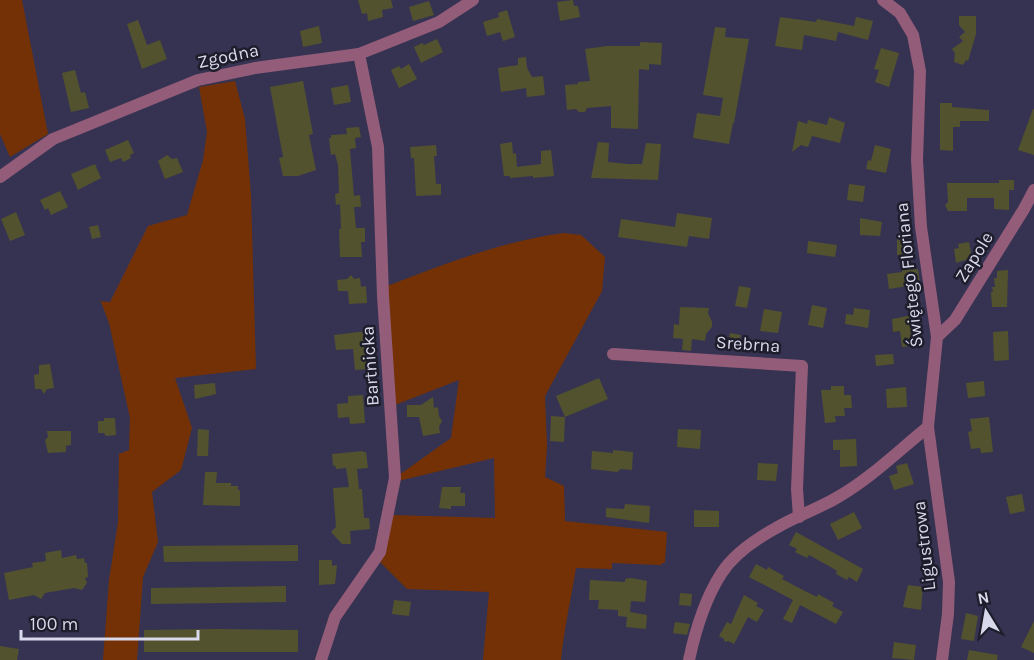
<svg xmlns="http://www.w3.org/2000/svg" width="1034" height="660" viewBox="0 0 1034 660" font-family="Karla,sans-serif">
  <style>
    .green { fill: #743105 }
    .building { fill: #53522e }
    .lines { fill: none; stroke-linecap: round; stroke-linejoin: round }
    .minor { stroke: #935c79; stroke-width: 12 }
    .labels { text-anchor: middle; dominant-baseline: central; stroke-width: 5; stroke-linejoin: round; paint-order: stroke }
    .street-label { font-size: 18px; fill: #d9d9ec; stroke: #1e1d2b }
  </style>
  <rect width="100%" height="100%" fill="#363352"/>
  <!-- green -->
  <g class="green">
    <path d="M0,0H22L48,134L10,157L0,134Z"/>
    <path d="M235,81L245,119L251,195L256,369L175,378L192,428L181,470L152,492L158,542L143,577L137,660H103L109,580L118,522L119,454L129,450L130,418L109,323L101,302L99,301L110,302L148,226L187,215L203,160L207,132L199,87Z"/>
    <path d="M564,233L581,235L605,257L602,291L545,396L547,446L545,477L564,486L565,521L667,532L665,562L660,565L612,563V569L576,568C571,599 564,629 561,660H483L489,592L407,589L379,561L391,515L495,518L494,458L398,481L399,475L451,438L459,380L395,405L387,286C444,264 503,241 564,233Z"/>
  </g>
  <!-- building -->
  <g class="building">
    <path d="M358,0H391L393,8L382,10L383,17L368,21L367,13L362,14Z"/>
    <path d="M573,0L574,6H578L580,17L560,21L557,2Z"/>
    <path d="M429,1L434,15L413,21L409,7Z"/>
    <path d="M507,10L515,37L503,41L500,32L487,36L483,22L499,17L498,13Z"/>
    <path d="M959,16H976V34L968,61L966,60L963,65L954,62L955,53L952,49L963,41L959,37L965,32L959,25Z"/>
    <path d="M780,17L816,22L817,19L854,26L856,17L873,21L868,40L838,32L836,41L804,35L802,50L775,46Z"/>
    <path d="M138,20L147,45L160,40L167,59L142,69L127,24Z"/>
    <path d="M319,26L322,43L303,47L300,31Z"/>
    <path d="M715,27L726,28L725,37L749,39L734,123H733L729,144L693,138L697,113L720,116L723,98L703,95Z"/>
    <path d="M437,39L443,52L421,63L414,47L422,43L424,45Z"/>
    <path d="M640,42L662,43L661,65L649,64V70L639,69L638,129L611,128V106L587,108L585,112H579L576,109L567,110L565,85L578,84V82L590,81L585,49L607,46H640Z"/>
    <path d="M881,48L899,53L889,87L875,82L879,70L874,69Z"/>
    <path d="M526,57L527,68L532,77L543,76L545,95L527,97L526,88L501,92L498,68L518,65V58Z"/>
    <path d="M409,64L417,79L399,88L391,70L399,66L401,69Z"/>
    <path d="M75,70L81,93L85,92L89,108L71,112L62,73Z"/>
    <path d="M303,81L313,134L309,135L316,170L298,176H283L279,158L283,157L270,87Z"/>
    <path d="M348,85L351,102L334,105L331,88Z"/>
    <path d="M940,103H952V107L989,110V121H960V127H953V151L940,150Z"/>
    <path d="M1033,109H1034V155L1018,150Z"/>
    <path d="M829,117L845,123L840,143L812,136L808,147L801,145L792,152L798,121L807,124L808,120L827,125Z"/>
    <path d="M359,127L361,137L355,138L356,148L350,149L354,196L360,195L361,207H354L356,228H365V242H361L362,257H340L339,229H341L340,204L336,205L335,194L339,193L338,165L335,154L331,155L329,138H331V135L347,134L346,128Z"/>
    <path d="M128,140L134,153L130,155L131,158L123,162L121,158L110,162L105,150Z"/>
    <path d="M512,142L513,154L516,153L517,167L541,164V151L551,150L554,176L533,178V176L510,178V176H504L500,144Z"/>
    <path d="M598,142L609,143L608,162L628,164H642L646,143L661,144L658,180L591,178Z"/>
    <path d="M436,145L437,156H434L436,184H441V195L416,196L414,158H411L410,147Z"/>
    <path d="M875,145L891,149L886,173L866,169L868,160L871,161Z"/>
    <path d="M167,155L172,159L177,158L183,172L165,179L158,161Z"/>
    <path d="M95,164L101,178L78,190L71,174Z"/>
    <path d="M999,180H1014V190H1009V210L994,209V198H967V211H948L945,205L948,202L947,183H999Z"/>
    <path d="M849,184L865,186L863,202L847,200Z"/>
    <path d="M60,191L68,207L51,215L48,208L45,210L40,200Z"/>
    <path d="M16,212L25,235L10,241L1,219Z"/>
    <path d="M677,213L712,218L709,239L689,236L687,247L618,237L621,219L675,227Z"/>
    <path d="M860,218L882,222L880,236L860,235Z"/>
    <path d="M98,225L101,237L92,239L89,227Z"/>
    <path d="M897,239L911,241V265L915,264L916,270L918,269L920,284L889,289L887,274L902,272L899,255H897Z"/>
    <path d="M808,241L837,245L835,257L807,253Z"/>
    <path d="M969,242L972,258L956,263L954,249L959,248L958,244Z"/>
    <path d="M1008,270L1007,307H992L991,292H993L992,287H995L994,278H997V271Z"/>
    <path d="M351,275L354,279L360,278L361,287L366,286L367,303L349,304L348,291H338L337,280L347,279Z"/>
    <path d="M739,286L751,288L747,308L735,306Z"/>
    <path d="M812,305L827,308L823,328L808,325Z"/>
    <path d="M680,307L709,308L708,313L712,322V327L706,334L705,341L692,339L691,351L682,350L683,339L673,338L674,324L679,325Z"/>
    <path d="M854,308L870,310L868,328L845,324L846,314L853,315Z"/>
    <path d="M764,309L782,312L778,333L760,331Z"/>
    <path d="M913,315L920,345L902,347L900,331L893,332L892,319Z"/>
    <path d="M367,331L370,369L355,370L353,349L336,350L334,335Z"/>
    <path d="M1008,331L1009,360L994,361L993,332Z"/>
    <path d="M730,333L741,335L739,345L728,343Z"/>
    <path d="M893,354L894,364L876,366L875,355Z"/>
    <path d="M50,364L54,388L47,389L44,394L41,389H35L34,375L39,374V365Z"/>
    <path d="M599,378L608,399L565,417L556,396Z"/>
    <path d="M984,381L985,396L968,398L966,383Z"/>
    <path d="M215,383L216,394L195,399L194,385Z"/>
    <path d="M831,386H844V395H851L852,408H844L845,416H835L836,422L825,423L821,390H831Z"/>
    <path d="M906,387L907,407L887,408L886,389Z"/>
    <path d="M363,395L365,423L350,424L349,417L338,418L337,404L348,403V396Z"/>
    <path d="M433,397L434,408L438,407L439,416L442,421L439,427L440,433L423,436L419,417H407V405H421Z"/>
    <path d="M551,416L565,417L564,442L550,441Z"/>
    <path d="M989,417L993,452L981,453L980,448L971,449L968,432L972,431L970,419Z"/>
    <path d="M104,418H115L116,435L106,436L104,433H98V421H104Z"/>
    <path d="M198,429L209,430L208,456H197Z"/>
    <path d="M678,429L701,430L700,449L677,447Z"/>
    <path d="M47,431H71V445L66,446V452L48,453L45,440L48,437Z"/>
    <path d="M856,439L857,466L840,467V450H833V440Z"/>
    <path d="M613,450L633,452L632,470L621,469L617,472L591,469L592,451L613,453Z"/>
    <path d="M363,451V452H366L368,468L357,469L359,489H362L364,518H369L370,529L350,531L351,544H342L331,532L336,527L333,488L349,487L346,468L336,469L335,465L333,466L332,454Z"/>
    <path d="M758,463L778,464L776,481L757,480Z"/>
    <path d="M907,463L914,484L894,490L889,476L898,473L896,466Z"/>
    <path d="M205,472H217L216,483H231V486H238V490H240V506L203,505Z"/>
    <path d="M442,487H461L460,493H465V506H451V509L439,508Z"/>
    <path d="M1022,494L1025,511L1010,514L1006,497Z"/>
    <path d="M625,504L650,506L649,523L606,517V508L624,509Z"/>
    <path d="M694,510L719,511V527H694Z"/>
    <path d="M854,512L862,528L838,540L830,524Z"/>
    <path d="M796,532L863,569L857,582L849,577L847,580L836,574L837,571L829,566L809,555L807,558L795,552L797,549L789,545Z"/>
    <path d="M298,545V561L164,562L163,546Z"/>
    <path d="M61,550L62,558L76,555L77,559L84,558L85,563H87L88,577L85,578L87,583L82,590L74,588L45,593L41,599L34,595L9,600L4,573L33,567L32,563L46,561L45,553Z"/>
    <path d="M319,560H332V566L337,565L335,584L319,585Z"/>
    <path d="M756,564L767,570L768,567L784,576L782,579L801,589L817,597L818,594L834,603L832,606L843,612L836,624L800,605L792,623L783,619L793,600L749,577Z"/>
    <path d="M631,578L647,581L645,602L631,601L630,612L647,615L646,629L626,627L627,617L618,616V610L598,609L599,600H589L590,580L625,582V579Z"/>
    <path d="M908,585L923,587L921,610L903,607Z"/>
    <path d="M286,586V602L151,604V588Z"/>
    <path d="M680,593L692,594L691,606L679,605Z"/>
    <path d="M744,595L758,603L756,606L764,610L757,622L748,617L734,644L728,641L725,642L724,639L719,636L727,622L731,624Z"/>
    <path d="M394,600L411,602L409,616L392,614Z"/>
    <path d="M966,613L978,616L974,641L961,639Z"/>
    <path d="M1034,621V653L1021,647Z"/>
    <path d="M675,622L690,624L687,635L673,633Z"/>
    <path d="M219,629L298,630V652H144V630Z"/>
    <path d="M894,642L916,645L914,660L892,658Z"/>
    <path d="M0,646L19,649L17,660H0Z"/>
    <path d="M969,650L998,655L997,660H967Z"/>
  </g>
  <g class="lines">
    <!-- minor -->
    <g class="minor">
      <path d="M0,177L53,139L198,80L255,68L359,54L439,22L473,0"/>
      <path d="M937,337L955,320L1024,209L1034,190"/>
      <path d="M613,354L802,366L797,489L799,517"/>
      <path d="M928,427L949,582L948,614L942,660"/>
      <path d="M321,660L335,617L380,552L395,478L383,296L378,147L359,54"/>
      <path d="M689,660C695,632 705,599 721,574C733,555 756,539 776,528C796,516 818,509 838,497C871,478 898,451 928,427L937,337L921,227L917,160L920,71L913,35L900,13L883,0"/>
    </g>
  </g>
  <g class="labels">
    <!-- street labels -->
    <g class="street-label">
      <text transform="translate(228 56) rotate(-12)">Zgodna</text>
      <text transform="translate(974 257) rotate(-58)">Zapole</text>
      <text transform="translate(909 275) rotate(-96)">Świętego Floriana</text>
      <text transform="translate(748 344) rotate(4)">Srebrna</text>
      <text transform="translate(370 366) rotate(-94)">Bartnicka</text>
      <text transform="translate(924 546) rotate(-97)">Ligustrowa</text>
    </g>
  </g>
  <!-- north arrow -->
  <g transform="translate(986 612) rotate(349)" stroke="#1e1d2b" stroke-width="4.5" paint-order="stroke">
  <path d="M0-4.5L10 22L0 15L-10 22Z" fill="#d9d9ec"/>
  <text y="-9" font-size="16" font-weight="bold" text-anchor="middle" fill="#d9d9ec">N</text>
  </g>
  <!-- scale -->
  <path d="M21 630v9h177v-9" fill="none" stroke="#d9d9ec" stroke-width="3"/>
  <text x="30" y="630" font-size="18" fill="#d9d9ec" stroke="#1e1d2b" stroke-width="4.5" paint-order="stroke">100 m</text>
</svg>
